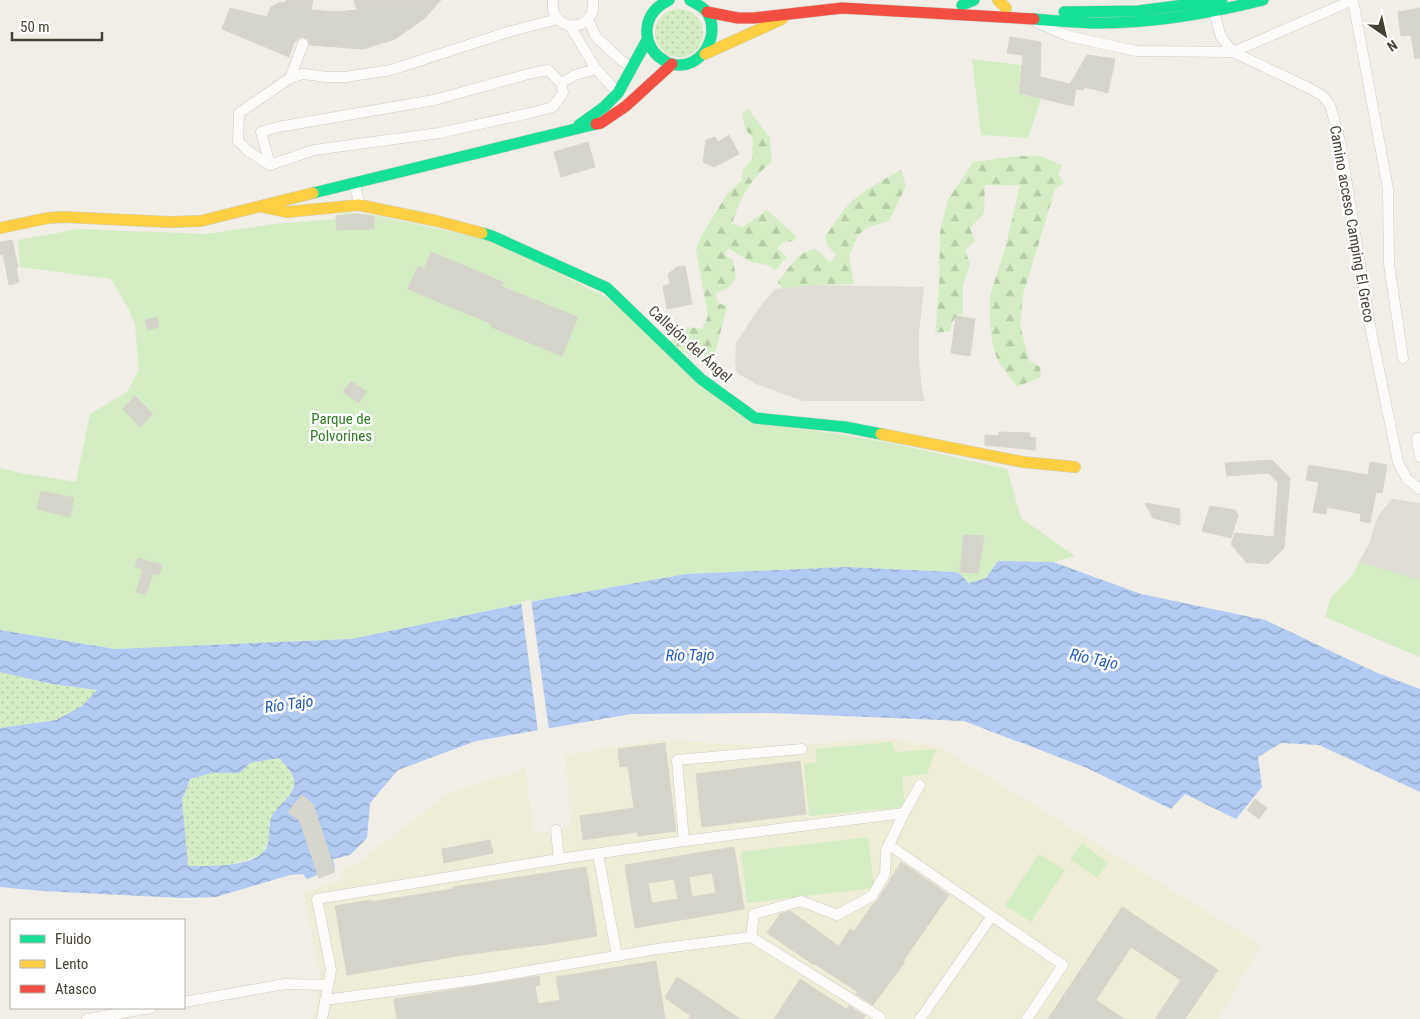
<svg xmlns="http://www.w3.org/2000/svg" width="1420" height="1019" viewBox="0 0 1420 1019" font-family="'Roboto Condensed',sans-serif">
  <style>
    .education { fill: #efedd8 }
    .grass { fill: url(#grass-dots) }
    .forest { fill: url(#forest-firs) }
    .green { fill: #d4edc4 }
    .parking { fill: #dfddd6 }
    .water { fill: url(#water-waves); fill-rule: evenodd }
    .pier { fill: #f0eee6 }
    .building { fill: #d6d5cc; stroke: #d8d6cc; fill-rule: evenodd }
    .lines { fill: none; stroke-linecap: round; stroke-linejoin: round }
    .street-casing { stroke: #ceccc4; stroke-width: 11 }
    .fast-casing { stroke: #cfcebd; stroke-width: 12 }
    .slow-casing { stroke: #cfcebd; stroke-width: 12 }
    .jam-casing { stroke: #cfcebd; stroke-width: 12 }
    .street { stroke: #fdfcfb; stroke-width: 10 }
    .fast { stroke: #16e098; stroke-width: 11 }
    .slow { stroke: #ffcf43; stroke-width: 11 }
    .jam { stroke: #f24e42; stroke-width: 11 }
    .labels { text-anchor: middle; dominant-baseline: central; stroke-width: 5; stroke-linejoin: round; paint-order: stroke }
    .street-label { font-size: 15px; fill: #464233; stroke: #fff }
    .park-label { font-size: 15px; fill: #307c21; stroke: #fff }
    .water-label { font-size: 16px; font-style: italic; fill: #235abb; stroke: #fff }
  </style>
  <defs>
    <pattern id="grass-dots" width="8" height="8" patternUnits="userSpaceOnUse" patternTransform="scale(1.25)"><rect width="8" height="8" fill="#d4edc4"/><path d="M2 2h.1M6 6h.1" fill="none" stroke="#b7cca9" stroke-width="1.8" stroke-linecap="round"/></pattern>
    <pattern id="forest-firs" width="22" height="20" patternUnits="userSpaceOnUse" patternTransform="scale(1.25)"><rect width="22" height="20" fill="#d4edc4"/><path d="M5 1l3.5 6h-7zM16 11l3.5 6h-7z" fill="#b7cca9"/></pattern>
    <pattern id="water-waves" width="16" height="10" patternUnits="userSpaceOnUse" patternTransform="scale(1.25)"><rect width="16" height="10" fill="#b3cbf2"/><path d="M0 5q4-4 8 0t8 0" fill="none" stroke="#93a6c5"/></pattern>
  </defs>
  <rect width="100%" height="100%" fill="#f0eee6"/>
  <!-- education -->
  <path class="education" d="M892,739L940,747L1261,945L1218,1019H313L320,976L304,893L343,880L341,869L355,865L449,793L505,776L525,768L534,833L571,828L565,755L660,740L769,746Z"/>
  <!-- grass -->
  <g class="grass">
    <circle cx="679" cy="33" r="24"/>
    <path d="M0,672L52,684L98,690L82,706L55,720L0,728Z"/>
    <path d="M279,758L291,770L294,782L290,794L269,824L270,840L261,855L244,861L223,866H187L182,800L190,779L212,773H240L250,763Z"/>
  </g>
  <!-- forest -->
  <g class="forest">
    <path d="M748,109L770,138L772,161C750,181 741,195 732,224L743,227L767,210L797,237L794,241L784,242L777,248L787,257L775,270L767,265L751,262L728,248L725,255L733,260L736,278L728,288L715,294L718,303L727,306L714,357L685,353L670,341L687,327L702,329L708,316L696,249L701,237L727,194L742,180L743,170L752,159L753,140L745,128L742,114Z"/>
    <path d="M1018,156H1040L1062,165L1058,174L1064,183L1055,189L1023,295L1020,325L1029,360L1040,367L1041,377L1017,387L998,361L993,346L990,321V296L1006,245L1020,185H985L984,213L970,228L975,241L965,250L970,264L963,285V314H958L952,322L950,331L935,333L939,289L940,232L948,200L973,162Z"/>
    <path d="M901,170L906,186L889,221L868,227L858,235L849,256L854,284L812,285L782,289L778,282C788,269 799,250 816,249L830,262L834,259L836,255L827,245L825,237C833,226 841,212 851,202C866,189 883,180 901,170Z"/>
  </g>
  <!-- green -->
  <g class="green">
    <path d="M972,59L1021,65L1018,93L1041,99L1028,138L981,135Z"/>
    <path d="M347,213L368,214L495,241L613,301L754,423L839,434L896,444L1007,469L1021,518L1075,556L1053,562L998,561L986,578L968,583L959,573L955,572L845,567L686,574L540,600L351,639L115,649L0,630V468L20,473L76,482L90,414L127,392L139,370L135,325L128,308L111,279L20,267L18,240L79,229L206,234L274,224L336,219V215Z"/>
    <path d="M1392,499L1420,503V657L1325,617L1331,597L1352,576L1369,544L1378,516Z"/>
    <path d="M892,742L895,752L936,749L927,774L902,777L905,807L809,816L804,764L817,762L815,749Z"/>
    <path d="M868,837L874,888L747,903L741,852Z"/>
    <path d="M1082,843L1108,863L1097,878L1070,859Z"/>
    <path d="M1039,854L1065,870L1031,922L1005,905Z"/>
  </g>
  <!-- parking -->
  <g class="parking">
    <path d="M812,285L924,287L919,332V360L922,389L925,401H803L756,384L737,373L735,363L736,343L759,308L775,289Z"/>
    <path d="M1392,499L1420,503V580L1359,562L1369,544L1378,516Z"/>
  </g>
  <!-- water -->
  <path class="water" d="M998,561L1053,562L1141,594L1265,620L1375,672L1420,689V792L1319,745L1281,743L1258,757L1262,787L1236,819L1185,794L1171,809L1087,768L964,721L770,713L631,714L476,741L398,770L370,803L367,838L350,855L333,859L335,868L307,879L303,874L290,875L216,897L182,898L43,891L0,887V728L56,720L82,706L97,690L52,684L0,672V630L115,649L351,639L540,600L686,574L845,567L955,572L959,573L969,583L986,578ZM279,758C285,765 292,771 294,780C296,795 278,805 272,816C266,829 274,845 260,855C243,867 208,866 188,866L182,800L190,779L212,773H240L250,763Z"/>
  <!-- pier -->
  <path class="pier" d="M531,599L549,730L538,732L521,602Z"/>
  <!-- building -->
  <g class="building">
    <path d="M287,0H313L311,10L336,12L357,10L354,0H441L425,18L395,39L363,49L310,45L308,39L302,37L294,42L289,57L222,29L230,8L267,17L271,7L278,3L286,2Z"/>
    <path d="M1420,8V58L1415,59L1411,35L1401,36L1398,12Z"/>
    <path d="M1010,37L1041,42L1040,77L1070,84L1087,55L1115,59L1108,93L1084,87L1083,90L1076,89L1073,106L1019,93L1023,55L1007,53Z"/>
    <path d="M729,135L739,154L714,167L703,162L706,140L715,137L718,142Z"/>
    <path d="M588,142L595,167L561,177L554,152Z"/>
    <path d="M359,214L374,217V229L337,230L336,216Z"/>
    <path d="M12,240L18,267L16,268L19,282L9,285L3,254L0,255V242Z"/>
    <path d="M431,252L503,282L501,286L578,317L562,356L491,327L492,324L408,289L418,266L424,269Z"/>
    <path d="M685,266L692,304L667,309L663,286L670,284L668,274L677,267Z"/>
    <path d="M956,316L975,319L970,356L951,353Z"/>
    <path d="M157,317L159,327L148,330L145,320Z"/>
    <path d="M351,381L367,392L359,403L343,392Z"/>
    <path d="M135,396L153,414L140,427L123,409Z"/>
    <path d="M999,432L1030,433L1029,437L1036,438L1035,450L985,445V435L999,436Z"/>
    <path d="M1272,460L1290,478L1284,548L1268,564L1246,562L1231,544L1235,533L1274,537L1278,483L1269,473L1227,476L1225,463Z"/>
    <path d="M1370,462L1387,465L1382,493L1376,492L1370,523L1360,521L1361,514L1327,507L1326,514L1313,512L1319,482L1306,480L1309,465L1368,475Z"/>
    <path d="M41,491L74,498L70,517L37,509Z"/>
    <path d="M1145,503L1180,509V525L1153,518Z"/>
    <path d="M1210,506L1235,510L1238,515L1231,538L1202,531Z"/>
    <path d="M964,535L984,536L978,573L960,572Z"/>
    <path d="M138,558L162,565L159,575L153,573L146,595L136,592L143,569L135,567Z"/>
    <path d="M665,743L676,831L638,836L637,832L583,840L580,816L634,808L628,766L620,767L618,749Z"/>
    <path d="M800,761L806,814L702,827L696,774Z"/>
    <path d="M302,795L313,804L335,872L319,878L300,821L288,812Z"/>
    <path d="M1255,799L1267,808L1259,819L1247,810Z"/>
    <path d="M490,840L493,853L444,863L442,849Z"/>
    <path d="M734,847L744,909L635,928L625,865ZM712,873L716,893L692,897L689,877ZM674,879L678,899L652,903L648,883Z"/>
    <path d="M901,862L949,895L903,961L905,962L873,1005L856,994L858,992L815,964L814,965L767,933L780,914L790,911L839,946L850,929L854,931L873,904L878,900Z"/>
    <path d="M586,867L597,936L548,944L463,955L347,975L335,906L371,900V902L453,889V887Z"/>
    <path d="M1122,907L1218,970L1185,1019H1155L1181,980L1131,947L1096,1000L1124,1019H1048Z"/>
    <path d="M656,961L665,1019H397L394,999L539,976L540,985L535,986L538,1004L560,1000L556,977Z"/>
    <path d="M677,977L699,991L740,1019H688L691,1016L665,998Z"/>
    <path d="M800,979L846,1009L849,1006L865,1016L863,1019H774Z"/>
  </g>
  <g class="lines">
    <!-- street casing -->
    <g class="street-casing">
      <g id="street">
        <path d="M553,0C549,34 597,34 593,0"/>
        <path d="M1214,12L1221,37L1233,52L1309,88L1323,96L1330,105L1340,141L1371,331L1398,462L1407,479L1420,489"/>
        <path d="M558,19L508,32L391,70L345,77H327L303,74L290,78L239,113L238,141L248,151L270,165L314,150L439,133L526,114L553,107L563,93L561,83L575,75L596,69"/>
        <path d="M588,19L596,37L622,61L632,68"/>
        <path d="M1036,22L1068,36L1136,51L1233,52L1353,0L1388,189L1389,264L1403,358"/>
        <path d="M570,26L596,69L618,93"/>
        <path d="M290,78L303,44"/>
        <path d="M270,165L261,132L278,127L434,100L532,73L548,70L561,83"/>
        <path d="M355,184L359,205"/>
        <path d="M1417,438L1420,457"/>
        <path d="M556,830L559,859"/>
        <path d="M684,841L904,813"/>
        <path d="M889,845L1063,965L1027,1019"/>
        <path d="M598,854L617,956"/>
        <path d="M751,937L880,1017"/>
        <path d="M325,1000L475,980L657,949L751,937L754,914L801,901L837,915L872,896L885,874L886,851L904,813L920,785"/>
        <path d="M184,1002L285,984L327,985"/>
        <path d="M87,1019L151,1008"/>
        <path d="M322,1019L331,970L317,899L559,859L684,841L677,760L802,749"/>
        <path d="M920,1019L992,916"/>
      </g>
    </g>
    <!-- fast casing -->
    <g class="fast-casing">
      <g id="fast">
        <path d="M669,0C657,6 648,15 647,29C646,41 652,53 662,59C665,61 669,64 672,64C701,72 723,33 706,11C702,6 695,3 690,0"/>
        <path d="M962,5L974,0"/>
        <path d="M1064,12L1138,11L1222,0"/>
        <path d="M1034,19C1053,21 1072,22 1092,23C1149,24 1207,14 1263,0"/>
        <path d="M579,125L604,107L618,93L647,40"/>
        <path d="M313,193L596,124"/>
        <path d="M482,233L492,236L607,288L701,379L755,418L845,427L881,434"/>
      </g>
    </g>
    <!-- slow casing -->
    <g class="slow-casing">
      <g id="slow">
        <path d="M998,0L1006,8"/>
        <path d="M705,54L782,19"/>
        <path d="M263,207L287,212L359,205L437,221L482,233"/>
        <path d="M0,228L48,218L64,217L169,222L201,221L313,193"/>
        <path d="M881,434L1023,462L1075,467"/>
      </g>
    </g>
    <!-- jam casing -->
    <g class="jam-casing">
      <g id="jam">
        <path d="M707,12L738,18H754L842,8L1034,19"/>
        <path d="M596,124L601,123L626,106L672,64"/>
      </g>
    </g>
    <!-- street -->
    <use href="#street" class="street"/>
    <!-- fast -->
    <use href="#fast" class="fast"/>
    <!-- slow -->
    <use href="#slow" class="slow"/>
    <!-- jam -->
    <use href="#jam" class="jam"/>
  </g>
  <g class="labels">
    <!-- street labels -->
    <g class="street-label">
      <text transform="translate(1352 224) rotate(80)">Camino acceso Camping El Greco</text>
      <text transform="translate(690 344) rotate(42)">Callejón del Ángel</text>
    </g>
    <!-- park labels -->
    <g class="park-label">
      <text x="341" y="419">Parque de<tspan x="341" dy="17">Polvorines</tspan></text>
    </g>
    <!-- water labels -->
    <g class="water-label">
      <text transform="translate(690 655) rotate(-1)">Río Tajo</text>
      <text transform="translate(1094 659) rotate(12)">Río Tajo</text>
      <text transform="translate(289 704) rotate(-8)">Río Tajo</text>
    </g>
  </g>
  <!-- legend -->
  <rect x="10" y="919" width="175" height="90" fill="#ffffff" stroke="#b5b3ad"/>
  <rect x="20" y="935" width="25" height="8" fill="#16e098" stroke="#b5b3ad"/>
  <text x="55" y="944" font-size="15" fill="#464233">Fluido</text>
  <rect x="20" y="960" width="25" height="8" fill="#ffcf43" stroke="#b5b3ad"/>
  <text x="55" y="969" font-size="15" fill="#464233">Lento</text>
  <rect x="20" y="985" width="25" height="8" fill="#f24e42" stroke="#b5b3ad"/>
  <text x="55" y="994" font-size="15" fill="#464233">Atasco</text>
  <!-- north arrow -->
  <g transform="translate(1385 35) rotate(146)" stroke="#ffffff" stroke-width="4" paint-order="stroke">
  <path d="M0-4L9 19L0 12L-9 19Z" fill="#464233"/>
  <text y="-8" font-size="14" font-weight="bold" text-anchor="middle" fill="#464233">N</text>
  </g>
  <!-- scale -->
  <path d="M12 32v8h90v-8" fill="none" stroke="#464233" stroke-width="2.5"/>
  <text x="20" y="32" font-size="15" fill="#464233" stroke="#ffffff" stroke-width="4" paint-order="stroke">50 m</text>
</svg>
